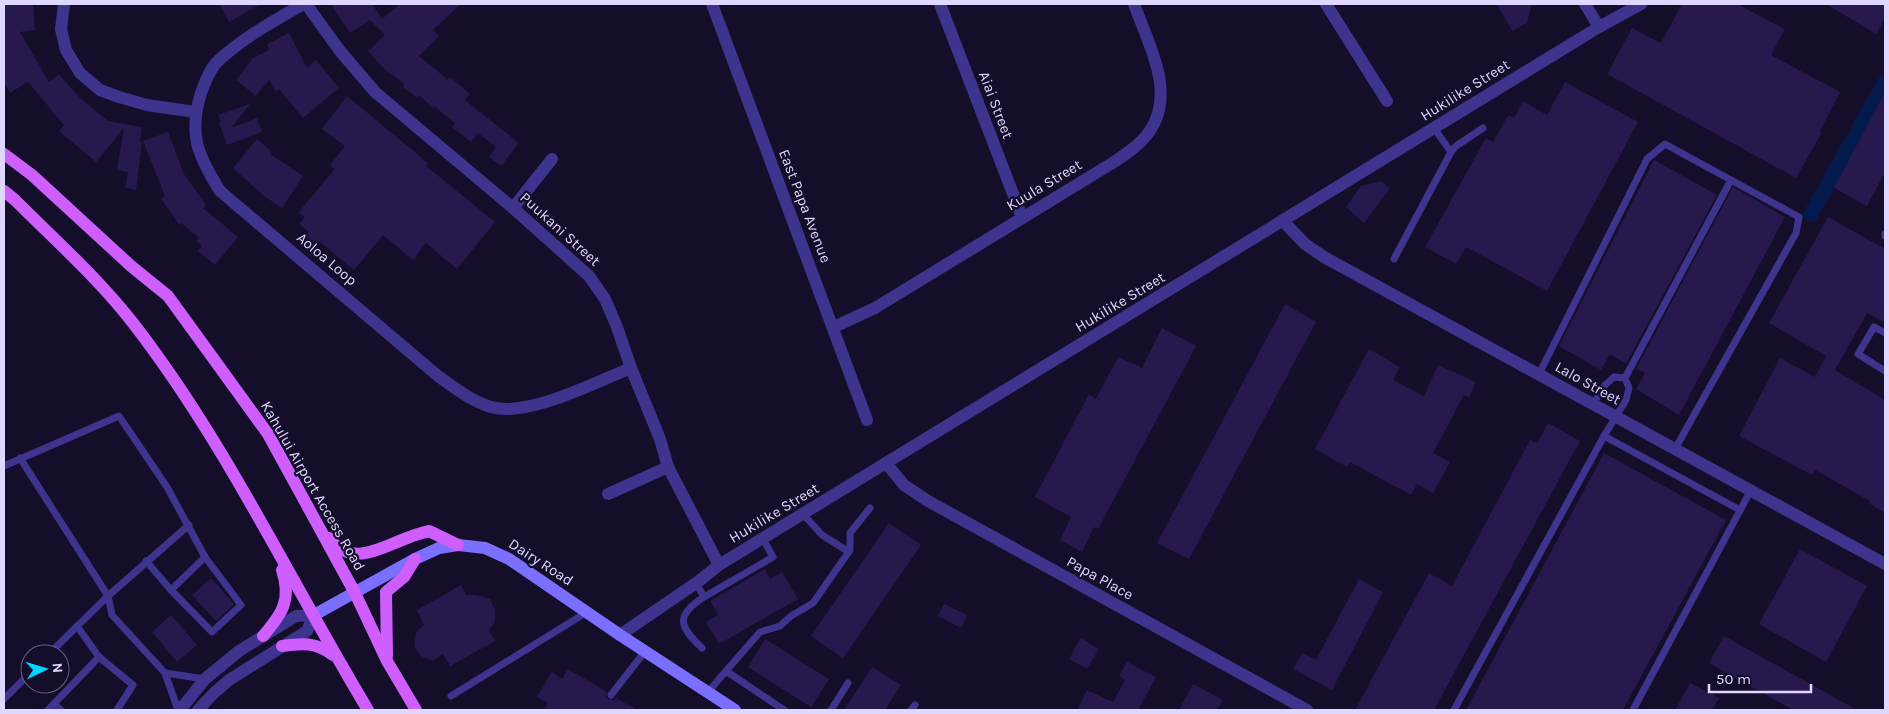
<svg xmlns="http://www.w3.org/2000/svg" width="1889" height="714" viewBox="0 0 1889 714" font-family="Karla,sans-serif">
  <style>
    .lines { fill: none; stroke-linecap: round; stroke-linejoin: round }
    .canal { stroke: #051a4c; stroke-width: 15 }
    .building { fill: #27184d }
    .service { stroke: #3e348e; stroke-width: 7 }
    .minor { stroke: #3e348e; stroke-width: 12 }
    .tertiary { stroke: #3e348e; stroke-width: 12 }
    .secondary { stroke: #7c6eff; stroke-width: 12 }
    .primary { stroke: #cf5eff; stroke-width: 12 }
    .labels { text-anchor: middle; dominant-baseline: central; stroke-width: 4.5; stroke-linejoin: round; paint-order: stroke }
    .street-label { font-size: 15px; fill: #dfd7ff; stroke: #150e2a }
  </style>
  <rect width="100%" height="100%" fill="#150e2a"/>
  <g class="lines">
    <!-- canal -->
    <path class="canal" d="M1811,214L1885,82"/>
  </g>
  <!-- building -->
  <g class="building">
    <path d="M4,4H33L35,30L20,32L49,82L59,74L78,96L108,121L142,127L140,142L142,141L136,190L125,188L128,172L117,170L124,128L96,162L59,131L64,125L28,82L10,93L4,83Z"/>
    <path d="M219,4H261L229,22Z"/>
    <path d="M331,4H372L382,19L400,4H461L433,30L439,36L419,56L447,79L450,77L470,94L465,100L519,143L501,166L489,157L496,147L478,133L471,142L452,127L455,123L434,106L433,108L419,95L417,98L403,87L404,84L382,67L368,51L385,35L370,20L350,33Z"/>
    <path d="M1497,4H1532L1527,23L1512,31Z"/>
    <path d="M1682,4H1737L1785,29L1771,55L1840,92L1820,131L1822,132L1796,178L1607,74L1632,28L1661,43Z"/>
    <path d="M1826,4H1885V18L1876,34Z"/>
    <path d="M289,33L307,68L316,60L339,88L303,118L279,89L276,92L269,80L256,96L236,80L253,58L269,50L267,44Z"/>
    <path d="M1565,82L1638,122L1547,291L1466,247L1456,264L1425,247L1486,138L1493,142L1508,115L1514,118L1523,101L1547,115Z"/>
    <path d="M1885,92V172L1867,206L1834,188Z"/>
    <path d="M347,96L428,163L426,166L495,222L457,269L426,243L413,260L383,235L354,270L319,241L314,246L304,239L309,232L299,224L305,217L298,213L335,169L330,165L345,146L322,129Z"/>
    <path d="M250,104L231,128L257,118L262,132L227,145L219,123L221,122L218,115Z"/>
    <path d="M168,132L184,174L206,205L203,208L238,237L215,265L198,251L202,246L196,241L199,238L181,223L179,224L161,199L165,196L143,141Z"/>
    <path d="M257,139L272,152L270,154L303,176L282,208L264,196L233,168Z"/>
    <path d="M1654,160L1717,195L1626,364L1610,354L1601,370L1559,346Z"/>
    <path d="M1381,181L1390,188L1364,223L1346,207L1361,186Z"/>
    <path d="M1733,187L1785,217L1679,415L1636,389L1645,373L1636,369Z"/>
    <path d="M1828,217L1885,249V323L1867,313L1835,370L1885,400V513L1868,503L1870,501L1815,470L1812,475L1739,436L1780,358L1815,377L1826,356L1769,323Z"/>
    <path d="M1285,304L1316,322L1189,559L1157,543Z"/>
    <path d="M1162,328L1196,346L1098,529L1094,527L1082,552L1060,540L1071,517L1035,497L1089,394L1096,399L1118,357L1142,368Z"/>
    <path d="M1369,349L1400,367L1393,380L1424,396L1438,365L1476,382L1469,398L1464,395L1433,453L1450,462L1433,493L1417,484L1411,495L1350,462L1347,467L1315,449Z"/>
    <path d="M1548,423L1580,441L1434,710H1355L1429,573L1452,586L1530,440L1537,443Z"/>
    <path d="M1604,453L1726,520L1623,710H1466Z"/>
    <path d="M889,523L921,545L843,658L811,636Z"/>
    <path d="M1800,549L1867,586L1826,662L1759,624Z"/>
    <path d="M765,569L770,579L782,572L798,599L719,644L706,622L718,615L710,601Z"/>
    <path d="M211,578L234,604L216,621L192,595Z"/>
    <path d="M1359,579L1383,592L1332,690L1293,669L1302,653L1316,660Z"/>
    <path d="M461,585L466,595H477L490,599L495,610V622L489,630L495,641L450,666L443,654L432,661L421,656L414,647L416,632L424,625L417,610Z"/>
    <path d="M944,604L967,615L961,628L938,616Z"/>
    <path d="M171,615L197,645L177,662L152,632Z"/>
    <path d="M1724,636L1857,710H1793L1709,663Z"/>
    <path d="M1081,638L1099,649L1087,669L1069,659Z"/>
    <path d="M765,639L829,679L811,707L748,667Z"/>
    <path d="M1127,662L1156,677L1138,710H1077L1087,690L1113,702L1125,680L1119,676Z"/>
    <path d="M872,667L901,685L885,710H844Z"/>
    <path d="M568,669L607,692L606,697L608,699L613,700L616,698L637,710H544L548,703L537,697L552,672L562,679Z"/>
    <path d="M1690,683L1719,698L1712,710H1675Z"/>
    <path d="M1193,684L1223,700L1217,710H1179Z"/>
  </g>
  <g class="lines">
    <!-- service -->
    <g class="service">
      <path d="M1451,152L1456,146L1483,128"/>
      <path d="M1885,234V236"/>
      <path d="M1394,259L1451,152L1434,128"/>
      <path d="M1885,333L1874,327L1858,354L1885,371"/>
      <path d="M1539,374L1647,159L1665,144L1799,217L1796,233L1675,449"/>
      <path d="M1625,378L1731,180"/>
      <path d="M1604,436L1740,510"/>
      <path d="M20,458L108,596L112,615L165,673L178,710"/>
      <path d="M4,466L119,416L167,487L205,557L241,605L212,632L171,590L146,561"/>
      <path d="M803,514L822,535L849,552"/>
      <path d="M696,583L704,597L773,557L763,539"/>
      <path d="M171,590L205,557"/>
      <path d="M77,626L99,657"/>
      <path d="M702,648C680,627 674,616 704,597"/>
      <path d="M49,654L108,596L189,525"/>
      <path d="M165,673L205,679"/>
      <path d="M708,692L726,671"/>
      <path d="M611,695L646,650"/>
      <path d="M451,696L587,612"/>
      <path d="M4,699L30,673"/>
      <path d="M54,704L61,710"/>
      <path d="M48,710L99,657L133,685L117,710"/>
      <path d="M784,710L726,671L760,632L780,626L791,616L813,603L850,550V533L870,508"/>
      <path d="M831,710L848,683"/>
      <path d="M911,710L915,705"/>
      <path d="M1454,710L1604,436L1626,400L1629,388L1625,378L1614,377L1605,385L1593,404"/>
      <path d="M1633,710L1751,490"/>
    </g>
    <!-- minor -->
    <g class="minor">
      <path d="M64,4L61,29L66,50L80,73L100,90L119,97L147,105L195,112"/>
      <path d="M303,4C274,21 244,37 219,60C210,68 205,82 201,93C188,134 198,156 220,191L438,376C455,388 471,401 491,407C527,418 596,382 631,368"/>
      <path d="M306,4L340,51L375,92L513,208L589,276L605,299L617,327L631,368L660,439L668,467L719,565"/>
      <path d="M712,4L867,420"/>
      <path d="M940,4L1022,217"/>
      <path d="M1326,4L1387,101"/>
      <path d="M1585,4L1599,27"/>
      <path d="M513,208L552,159"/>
      <path d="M1283,221L1305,244L1324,257L1885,564"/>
      <path d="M834,327L875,308L1114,162C1126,154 1141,144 1149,132C1177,93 1148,43 1134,4"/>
      <path d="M886,463L904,485L928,501L1307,710"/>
      <path d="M608,494L668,467"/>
      <path d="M620,635L699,581L719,565L1599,27L1641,4"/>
    </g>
    <!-- tertiary -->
    <path class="tertiary" d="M180,710L205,679L239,651L296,616L314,615L307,631L229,680L214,693L198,710"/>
    <!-- secondary -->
    <path class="secondary" d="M314,615L415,559L439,548L458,545L485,548L509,559L620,635L735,710"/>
    <!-- primary -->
    <g class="primary">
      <path d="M4,154L32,175L131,266L168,296L268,434L355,593L387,661L416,710"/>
      <path d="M4,191L15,200C55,240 98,278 133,323C226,443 290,581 368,710"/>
      <path d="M329,538C352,569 383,546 410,537C416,534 423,533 429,531L458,545"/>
      <path d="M263,636C282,614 292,600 282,570"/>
      <path d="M282,646C302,643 316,642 333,655"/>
      <path d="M387,656L386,592L404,577L415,559"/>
    </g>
  </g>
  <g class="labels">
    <!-- street labels -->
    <g class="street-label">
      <text transform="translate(1465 90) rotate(-32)">Hukilike Street</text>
      <text transform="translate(996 105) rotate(69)">Aiai Street</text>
      <text transform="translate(1044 185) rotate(-31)">Kuula Street</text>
      <text transform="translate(805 206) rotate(69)">East Papa Avenue</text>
      <text transform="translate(560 229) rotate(42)">Puukani Street</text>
      <text transform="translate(327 259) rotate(40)">Aoloa Loop</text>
      <text transform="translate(1120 302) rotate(-31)">Hukilike Street</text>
      <text transform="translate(1588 383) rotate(29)">Lalo Street</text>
      <text transform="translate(313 486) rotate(60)">Kahului Airport Access Road</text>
      <text transform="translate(774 513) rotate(-31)">Hukilike Street</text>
      <text transform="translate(541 562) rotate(33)">Dairy Road</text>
      <text transform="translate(1100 578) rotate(29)">Papa Place</text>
    </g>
  </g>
  <!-- border -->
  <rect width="1889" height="714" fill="none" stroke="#dfd7ff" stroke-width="10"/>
  <!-- north arrow -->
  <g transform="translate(45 669) rotate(85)"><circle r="24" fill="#150e2a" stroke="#665e7f"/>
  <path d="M0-4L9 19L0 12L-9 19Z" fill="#03d4ff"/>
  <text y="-8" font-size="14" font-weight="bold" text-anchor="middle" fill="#dfd7ff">N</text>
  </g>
  <!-- scale -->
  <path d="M1709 684v8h102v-8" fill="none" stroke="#dfd7ff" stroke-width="2.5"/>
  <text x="1716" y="684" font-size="15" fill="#dfd7ff" stroke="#150e2a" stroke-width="4" paint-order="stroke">50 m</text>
</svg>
